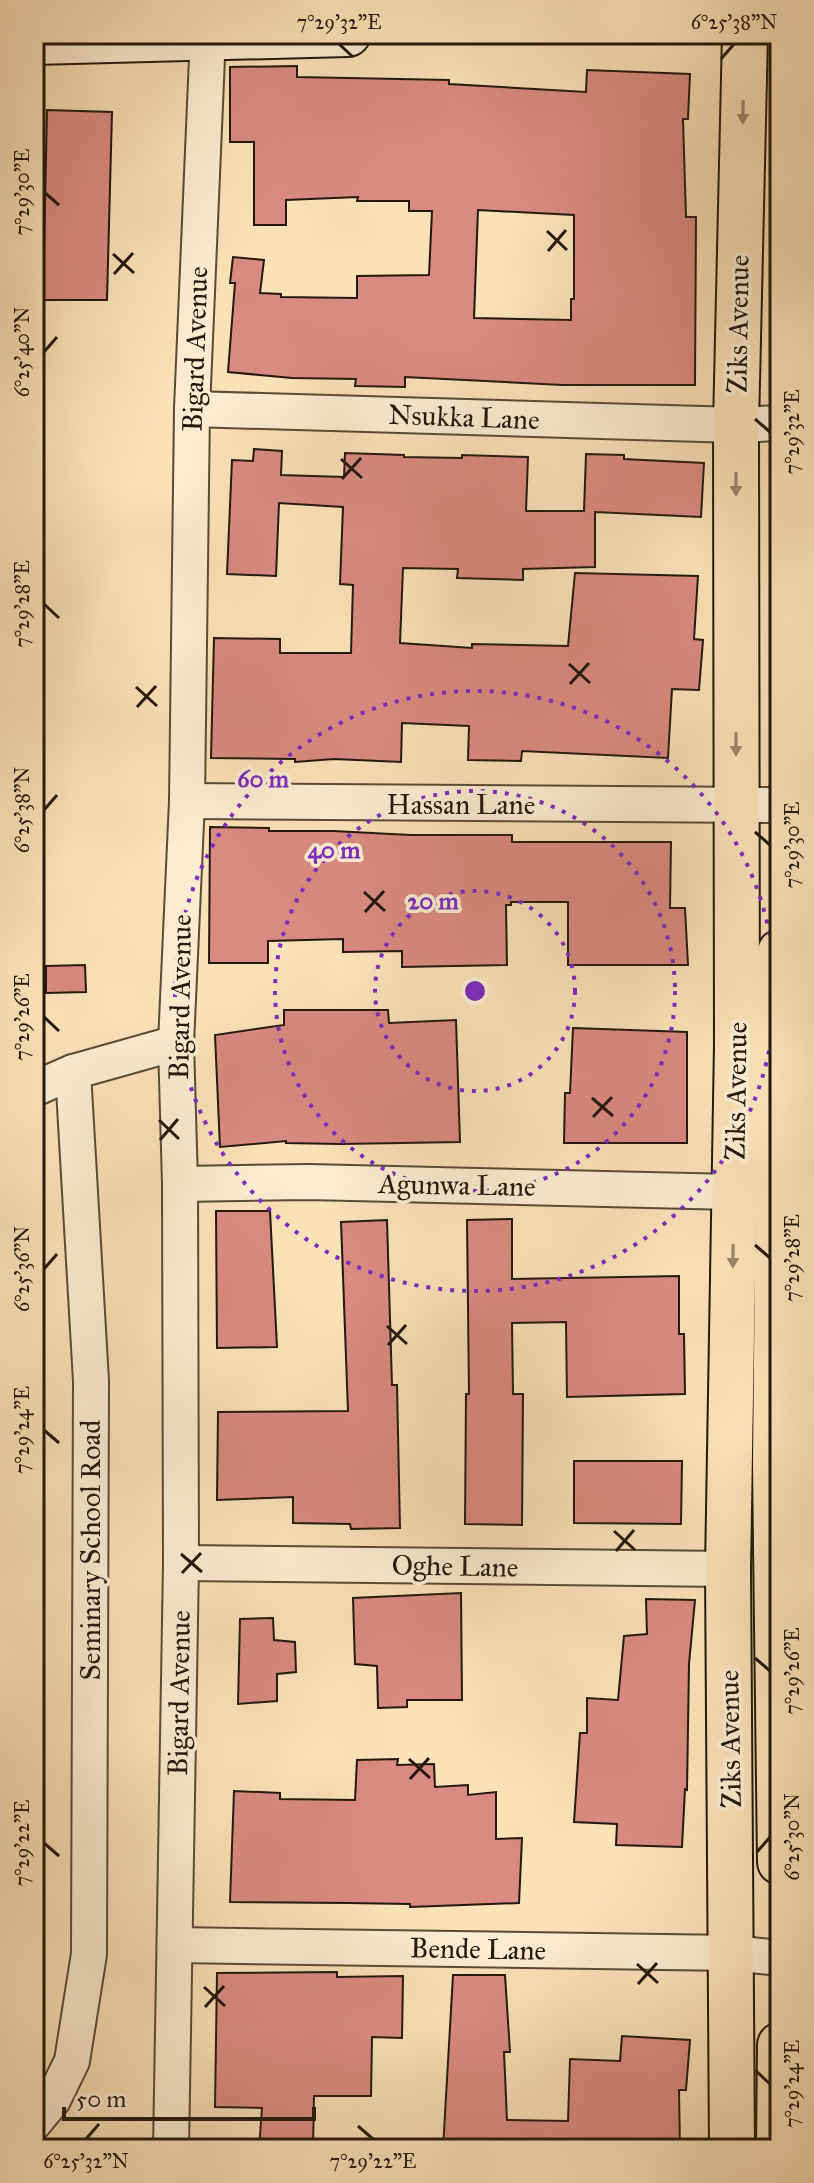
<svg xmlns="http://www.w3.org/2000/svg" width="814" height="2183" viewBox="0 0 814 2183" font-family="'IM FELL Great Primer',serif">
  <style>
    .building { fill: #d98a81; stroke: #24180b; stroke-width: 2; fill-rule: evenodd }
    .lines { fill: none; stroke-linecap: round; stroke-linejoin: round }
    .minor-casing { stroke: #594a36; stroke-width: 38 }
    .secondary-casing { stroke: #24180b; stroke-width: 48 }
    .primary-casing { stroke: #24180b; stroke-width: 48 }
    .minor { stroke: #fbecd1; stroke-width: 34 }
    .secondary { stroke: #fbecd1; stroke-width: 44 }
    .primary { stroke: #f9e1b8; stroke-width: 44 }
    .oneway { fill: #99876a }
    .ticks { fill: none; stroke: #24180b; stroke-width: 3 }
    .ring { fill: none; stroke: #7b2cbf; stroke-width: 4; stroke-dasharray: 4 8 }
    .labels { text-anchor: middle; dominant-baseline: central; stroke-width: 7; stroke-linejoin: round; paint-order: stroke }
    .street-label { font-size: 28px; fill: #24180b; stroke: #fbecd1 }
    .centre { fill: #7b2cbf; stroke: #fbecd1; stroke-width: 4 }
    .ring-label { font-size: 24px; text-anchor: middle; font-weight: bold; fill: #7b2cbf; stroke: #fbecd1; stroke-width: 7; stroke-linejoin: round; paint-order: stroke }
    .neatline { fill: none; stroke: #24180b; stroke-width: 3 }
    .ticks-label { font-size: 20px; text-anchor: middle; fill: #24180b }
  </style>
  <rect width="100%" height="100%" fill="#f9e1b8"/>
  <filter id="stains"><feTurbulence type="fractalNoise" baseFrequency=".0025" numOctaves="4"/><feColorMatrix values="0 0 0 0 .2 0 0 0 0 .09 0 0 0 0 .02 0 0 0 .5 -.17"/></filter>
  <radialGradient id="worn" r=".72"><stop offset=".6" stop-color="#630" stop-opacity="0"/><stop offset="1" stop-color="#630" stop-opacity=".3"/></radialGradient>
  <!-- building -->
  <g class="building">
    <path d="M297,66V77L449,80V84L586,92L587,70L690,74L688,119H683L686,217H696L695,385H562L405,377V387L355,386L356,379L292,378L228,372L235,283H230L233,257L264,260L260,293L281,294V297L357,298V276L429,275L432,211H409V201H357L358,197L286,200V225H254V142H230V67ZM478,210L574,215V299H571V320L474,318Z"/>
    <path d="M47,110L112,112L107,300H43Z"/>
    <path d="M254,449L282,451L281,475L344,477L345,453L404,455V457L462,458V455L528,457L526,511H584L586,454L624,455V459L704,463L701,517L595,512V567L523,569V580L457,578L458,569L403,568L400,643L472,648V644L568,646L575,573L698,576L694,639L703,640L699,690L672,689L668,758L522,751L521,761L468,760L469,726L402,723L401,762L334,759L295,762V759L211,758L214,638L280,639V653H351L353,585L340,584L343,507L279,503L276,576L227,574L232,460L253,461Z"/>
    <path d="M210,827L269,828V831H333L411,835H512V842H671L670,908H685L688,965H568V902H511V905H506L507,965L402,967V951L343,952V939L268,941V963H209Z"/>
    <path d="M85,965L86,992L46,993V966Z"/>
    <path d="M284,1010H388L389,1023L456,1020L460,1142L341,1144L286,1143V1141L220,1147L215,1035L284,1025Z"/>
    <path d="M573,1028L687,1032V1143H564L565,1093H570Z"/>
    <path d="M216,1211H270L277,1347L217,1348Z"/>
    <path d="M512,1219V1279L679,1276V1334H684L685,1394L567,1397L566,1322L512,1323L513,1394H523L522,1525L465,1524L466,1394H469L467,1220Z"/>
    <path d="M387,1220L392,1385H397L400,1528L351,1529L350,1524L293,1523V1497L217,1500L218,1412L348,1411L341,1222Z"/>
    <path d="M574,1461H682L681,1524L574,1523Z"/>
    <path d="M461,1593L462,1700H407V1707L378,1708L377,1666L355,1664L353,1598Z"/>
    <path d="M646,1599L695,1600L689,1664L687,1790L685,1789L682,1847L616,1845L617,1824L574,1822L580,1733H587V1698L618,1700L624,1636L647,1634Z"/>
    <path d="M273,1618L274,1640L295,1642L296,1672L277,1674V1701L238,1704L240,1619Z"/>
    <path d="M398,1759L397,1765L434,1764L435,1787L468,1785V1795L496,1792V1839L522,1838L519,1903L410,1907V1904L348,1903L230,1902L234,1791L280,1793V1799L355,1800L357,1760Z"/>
    <path d="M337,1972V1977L403,1976L402,2038L372,2037L371,2096H314L313,2149H259L262,2108L215,2107L217,1973Z"/>
    <path d="M453,1975H505L510,2052H504L507,2120L568,2121L570,2059L620,2061L622,2036L690,2040L686,2090H679L680,2149H443Z"/>
  </g>
  <g class="lines">
    <!-- minor casing -->
    <g class="minor-casing">
      <g id="minor">
        <path d="M192,409L736,425L780,423"/>
        <path d="M187,801L780,805"/>
        <path d="M34,1089L73,1072"/>
        <path d="M180,1184L309,1182L734,1192L759,1189"/>
        <path d="M181,1563L728,1569"/>
        <path d="M175,1945L732,1953L780,1958"/>
        <path d="M34,2123L53,2100L72,2061L89,1954L91,1381L73,1072L176,1043"/>
        <path d="M171,2149L181,1563L180,1184L176,1043L187,801L192,409L208,34"/>
      </g>
    </g>
    <!-- secondary casing -->
    <g class="secondary-casing">
      <path id="secondary" d="M34,42L348,34"/>
    </g>
    <!-- primary casing -->
    <g class="primary-casing">
      <g id="primary">
        <path d="M780,952L775,1465L780,1862"/>
        <path d="M732,2149L728,1569L737,1044L736,425L745,34"/>
        <path d="M779,2149L780,2045"/>
      </g>
    </g>
    <!-- minor -->
    <use href="#minor" class="minor"/>
    <!-- secondary -->
    <use href="#secondary" class="secondary"/>
    <!-- primary -->
    <use href="#primary" class="primary"/>
  </g>
  <!-- one-way arrows -->
  <defs><path id="oneway-solid" d="M-6-.8H1V-3.2L6.5 0L1 3.2V.8H-6Z" transform="scale(2)"/></defs>
  <g class="oneway">
    <use href="#oneway-solid" transform="translate(743 112) rotate(91)"/>
    <use href="#oneway-solid" transform="translate(736 484) rotate(90)"/>
    <use href="#oneway-solid" transform="translate(736 744) rotate(90)"/>
    <use href="#oneway-solid" transform="translate(733 1256) rotate(91)"/>
  </g>
  <!-- ticks -->
  <path class="ticks" d="M339,44L353,57M721,59L734,44M44,192L59,205M547,231L567,250M548,251L566,230M113,254L134,273M114,274L133,253M44,352L57,337M755,419L770,432M341,459L362,478M342,479L361,458M44,604L59,618M569,664L590,683M570,684L589,663M136,687L157,706M137,707L156,686M44,810L57,795M755,832L770,845M364,892L385,911M365,912L384,891M44,1017L59,1031M592,1098L613,1116M593,1117L612,1097M159,1120L179,1139M160,1140L178,1119M755,1245L770,1258M44,1269L57,1254M387,1326L407,1344M388,1345L406,1325M44,1430L59,1443M614,1531L635,1550M616,1551L634,1530M181,1554L202,1572M182,1573L201,1553M755,1658L770,1671M409,1759L430,1778M410,1779L429,1758M44,1843L59,1856M757,1852L770,1837M637,1964L658,1983M638,1984L657,1963M204,1987L225,2006M205,2007L224,1986M755,2070L770,2084M358,2126L373,2139M86,2139L99,2124"/>
  <!-- distance rings -->
  <g class="ring">
    <circle cx="475" cy="991" r="100"/>
    <circle cx="475" cy="991" r="200"/>
    <circle cx="475" cy="991" r="300"/>
  </g>
  <g class="labels">
    <!-- street labels -->
    <g class="street-label">
      <text transform="translate(738 324) rotate(-89)">Ziks Avenue</text>
      <text transform="translate(195 349) rotate(-88)">Bigard Avenue</text>
      <text transform="translate(464 417) rotate(2)">Nsukka Lane</text>
      <text x="461" y="804">Hassan Lane</text>
      <text transform="translate(180 997) rotate(-89)">Bigard Avenue</text>
      <text transform="translate(736 1091) rotate(-89)">Ziks Avenue</text>
      <text transform="translate(457 1185) rotate(1)">Agunwa Lane</text>
      <text transform="translate(90 1550) rotate(-90)">Seminary School Road</text>
      <text transform="translate(455 1566) rotate(1)">Oghe Lane</text>
      <text transform="translate(179 1693) rotate(-89)">Bigard Avenue</text>
      <text transform="translate(730 1739) rotate(-91)">Ziks Avenue</text>
      <text transform="translate(478 1949) rotate(1)">Bende Lane</text>
    </g>
  </g>
  <circle cx="475" cy="991" r="12" class="centre"/>
  <g class="ring-label">
    <text x="263" y="787">60 m</text>
    <text x="334" y="858">40 m</text>
    <text x="433" y="909">20 m</text>
  </g>
  <!-- margin -->
  <rect width="814" height="2183" fill="none" stroke="#f9e1b8" stroke-width="88"/>
  <!-- scale -->
  <path d="M64 2107v12h250v-12" fill="none" stroke="#24180b" stroke-width="4"/>
  <text x="76" y="2107" font-size="24" fill="#24180b" stroke="#fbecd1" stroke-width="6" paint-order="stroke">50 m</text>
  <rect x="44" y="44" width="726" height="2095" class="neatline"/>
  <g class="ticks-label">
    <text x="339" y="29">7°29'32"E</text>
    <text x="734" y="29">6°25'38"N</text>
    <text transform="translate(22 192) rotate(-90)" y="7">7°29'30"E</text>
    <text transform="translate(22 352) rotate(-90)" y="7">6°25'40"N</text>
    <text transform="translate(792 432) rotate(-90)" y="7">7°29'32"E</text>
    <text transform="translate(22 604) rotate(-90)" y="7">7°29'28"E</text>
    <text transform="translate(22 810) rotate(-90)" y="7">6°25'38"N</text>
    <text transform="translate(792 845) rotate(-90)" y="7">7°29'30"E</text>
    <text transform="translate(22 1017) rotate(-90)" y="7">7°29'26"E</text>
    <text transform="translate(792 1258) rotate(-90)" y="7">7°29'28"E</text>
    <text transform="translate(22 1269) rotate(-90)" y="7">6°25'36"N</text>
    <text transform="translate(22 1430) rotate(-90)" y="7">7°29'24"E</text>
    <text transform="translate(792 1671) rotate(-90)" y="7">7°29'26"E</text>
    <text transform="translate(792 1837) rotate(-90)" y="7">6°25'30"N</text>
    <text transform="translate(22 1843) rotate(-90)" y="7">7°29'22"E</text>
    <text transform="translate(792 2084) rotate(-90)" y="7">7°29'24"E</text>
    <text x="86" y="2168">6°25'32"N</text>
    <text x="373" y="2168">7°29'22"E</text>
  </g>
  <rect width="100%" height="100%" filter="url(#stains)"/>
  <rect width="100%" height="100%" fill="url(#worn)"/>
</svg>
